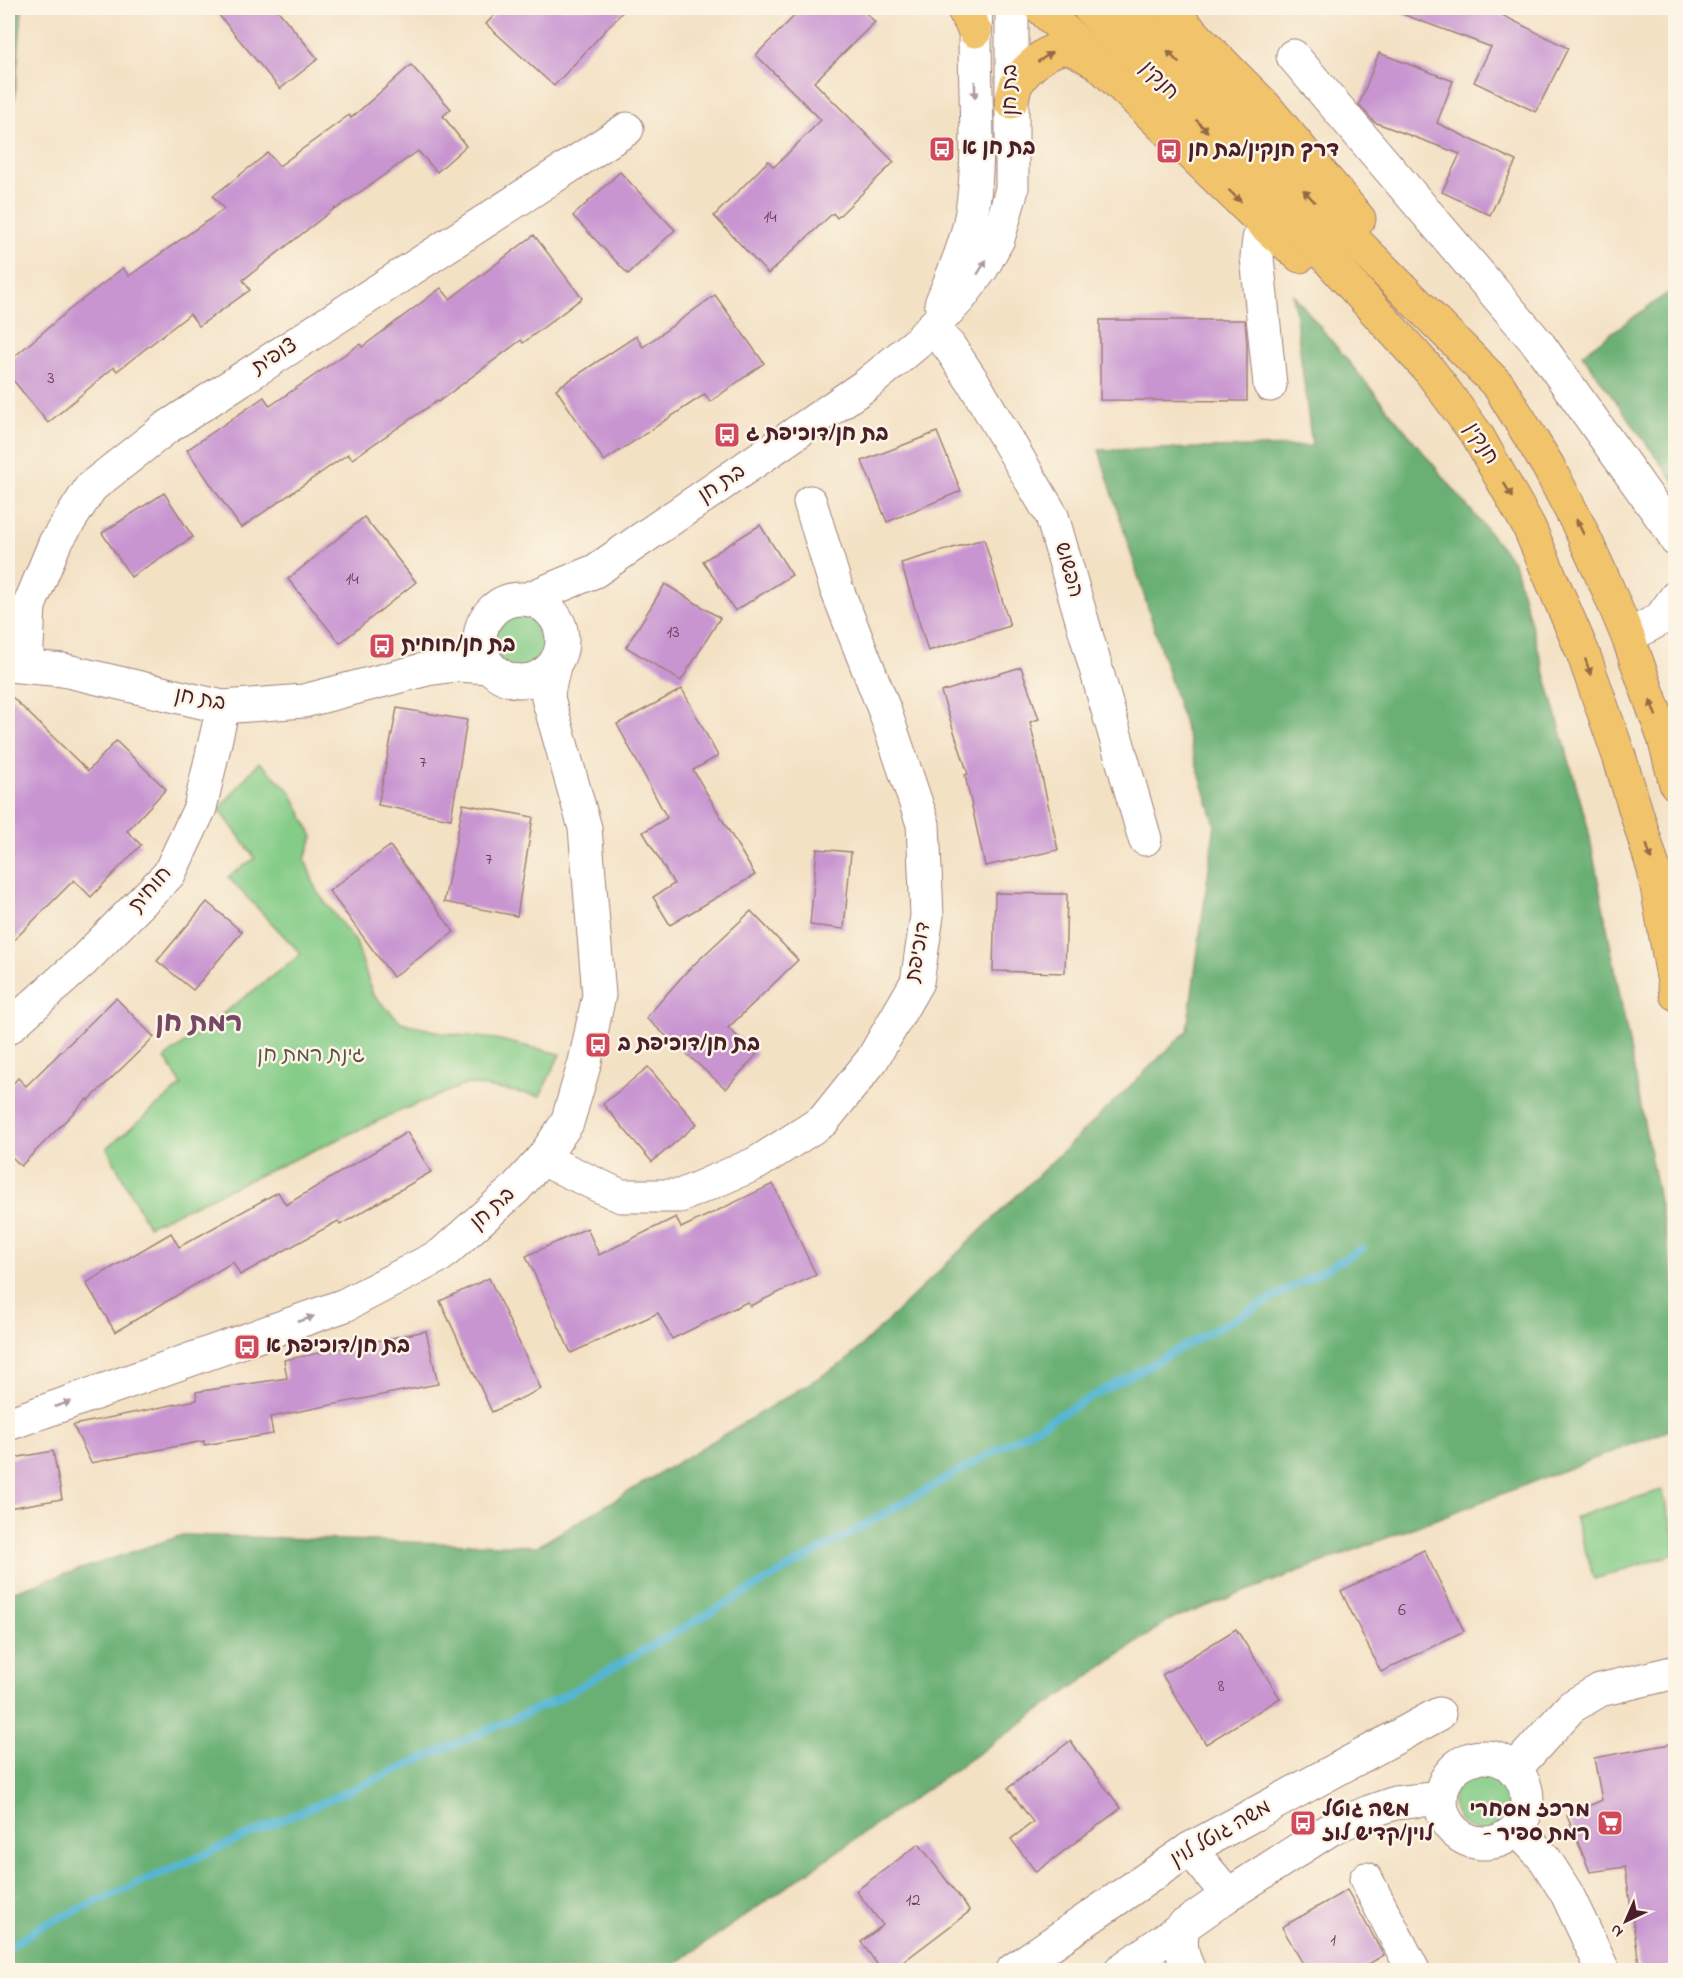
<svg xmlns="http://www.w3.org/2000/svg" width="1683" height="1978" viewBox="0 0 1683 1978" font-family="'Indie Flower','Playpen Sans Hebrew',sans-serif">
  <style>
    .green { fill: #84cc87; stroke: #677659; stroke-width: 1.5 }
    .forest { fill: #6bb074; stroke: #5a6850; stroke-width: 1.5 }
    .lines { fill: none; stroke-linecap: round; stroke-linejoin: round }
    .stream { stroke: #55b6d3; stroke-width: 8 }
    .building { fill: #c895d1 }
    .minor-casing { stroke: #9e8078; stroke-width: 35 }
    .major-casing { stroke: #9e8078; stroke-width: 35 }
    .minor { stroke: #fff; stroke-width: 33 }
    .major { stroke: #f1c36a; stroke-width: 33 }
    .oneway { fill: #956947 }
    .oneway2 { fill: #ae9aa0 }
    .labels { text-anchor: middle; dominant-baseline: central; stroke-width: 5; stroke-linejoin: round; paint-order: stroke }
    .number-label { font-size: 18px; fill: #6a3c54 }
    .street-label { font-size: 21px; fill: #4a1f2b; stroke: #fcf5e5 }
    .poi-label { font-size: 21px; font-weight: bold; fill: #4a1f2b; stroke: #fcf5e5; text-anchor: start }
    .park-label { font-size: 21px; fill: #5b5347; stroke: #fcf5e5 }
    .district-label { font-size: 27px; font-weight: bold; fill: #764865; stroke: #fcf5e5 }
  </style>
  <rect width="100%" height="100%" fill="#fcf5e5"/>
  <filter id="ink" filterUnits="userSpaceOnUse"><feTurbulence type="fractalNoise" baseFrequency=".0167" numOctaves="2"/><feDisplacementMap in="SourceGraphic" scale="12" xChannelSelector="R" yChannelSelector="G"/><feConvolveMatrix kernelMatrix="1 2 1 2 8 2 1 2 1" color-interpolation-filters="sRGB"/></filter>
  <filter id="wash" filterUnits="userSpaceOnUse"><feTurbulence type="fractalNoise" baseFrequency=".008" numOctaves="4" result="noise"/><feDisplacementMap in="SourceGraphic" scale="24" xChannelSelector="R" yChannelSelector="G"/><feGaussianBlur stdDeviation="1.35" result="paint"/><feColorMatrix in="noise" values="0 0 0 0 0 0 0 0 0 0 0 0 0 0 0 0 0 1.4 0 .05"/><feComposite in="paint" operator="in"/></filter>
  <g filter="url(#wash)">
    <rect width="100%" height="100%" fill="#f3e1c4"/>
    <!-- green -->
    <g class="green">
      <circle cx="520" cy="641" r="27"/>
      <path d="M259,762L291,792L313,837L305,859L317,892L356,942L373,995L401,1022L442,1033L495,1039L560,1054L540,1096L467,1084L402,1110L148,1226L107,1148L182,1085L165,1058L301,954L228,877L255,858L219,809Z"/>
      <path d="M1662,1490L1675,1536V1554L1594,1579L1575,1517Z"/>
      <circle cx="1484" cy="1801" r="31"/>
    </g>
    <!-- forest -->
    <g class="forest">
      <path d="M8,8H22L15,97L8,105Z"/>
      <path d="M1675,288V483L1582,354Z"/>
      <path d="M1293,294L1514,563L1588,828L1675,1285V1428L1168,1621L667,1970H8V1593L183,1535L538,1546L845,1362L1187,1031L1215,824L1099,450L1312,446Z"/>
    </g>
    <g class="lines">
      <!-- stream -->
      <path class="stream" d="M8,1948L41,1926L556,1700L1053,1418L1362,1249"/>
    </g>
    <g id="blocks">
      <!-- building -->
      <g class="building">
        <path d="M213,8H276L318,59L280,89Z"/>
        <path d="M501,8H626L554,86L486,24Z"/>
        <path d="M802,8H861L875,22L814,82L894,162L837,218L833,213L768,274L714,216L768,161L774,167L821,120L756,55Z"/>
        <path d="M1391,8H1488L1568,48L1536,112L1474,82L1491,47L1391,10Z"/>
        <path d="M1379,53L1453,81L1437,123L1516,161L1490,215L1442,192L1460,154L1374,122L1359,105Z"/>
        <path d="M411,65L451,109L443,116L466,146L437,172L418,151L336,209L335,208L243,280L250,290L199,326L190,314L117,371L114,367L48,423L8,374V362L69,310L123,268L129,276L224,209L213,196L268,153L279,166L349,115L351,118Z"/>
        <path d="M620,172L675,230L628,274L573,216Z"/>
        <path d="M534,235L582,298L523,343L521,340L438,402L437,401L352,459L348,454L241,528L187,450L264,397L270,406L360,344L362,347L441,288L450,299Z"/>
        <path d="M715,295L764,363L710,402L705,394L604,461L556,389L636,336L643,347Z"/>
        <path d="M1100,320H1245L1247,344V401L1100,400Z"/>
        <path d="M937,432L961,491L887,522L862,461Z"/>
        <path d="M164,493L193,537L131,577L102,533Z"/>
        <path d="M364,517L416,582L340,643L288,579Z"/>
        <path d="M760,525L792,575L735,611L703,561Z"/>
        <path d="M984,539L1010,626L928,651L901,563Z"/>
        <path d="M665,584L720,618L681,681L626,647Z"/>
        <path d="M1021,667L1039,719L1030,722L1058,850L985,866L965,775L968,774L941,692Z"/>
        <path d="M682,689L718,756L693,770L755,875L670,925L653,897L674,884L643,832L667,818L617,724Z"/>
        <path d="M8,693L88,771L116,741L166,789L127,831L141,845L91,897L74,880L8,946Z"/>
        <path d="M397,708L467,720L451,819L378,805Z"/>
        <path d="M463,804L533,817L517,916L444,902Z"/>
        <path d="M390,846L454,932L393,977L329,891Z"/>
        <path d="M817,849L851,852L844,929L810,925Z"/>
        <path d="M995,893L1067,894L1065,973L993,971Z"/>
        <path d="M207,902L242,932L193,990L157,961Z"/>
        <path d="M751,911L798,960L728,1028L757,1054L726,1089L646,1018L686,972Z"/>
        <path d="M116,998L154,1037L88,1101L87,1099L21,1166L8,1153V1089L18,1078L26,1086Z"/>
        <path d="M648,1067L697,1124L652,1162L603,1104Z"/>
        <path d="M407,1132L431,1172L340,1225L338,1221L240,1275L233,1262L115,1332L86,1283L171,1233L179,1247L278,1192L286,1205Z"/>
        <path d="M773,1184L816,1275L750,1306L747,1302L672,1339L658,1313L571,1353L526,1256L587,1228L599,1255L676,1217L681,1228Z"/>
        <path d="M489,1278L541,1389L492,1412L440,1301Z"/>
        <path d="M426,1331L438,1384L270,1417L273,1434L204,1445V1441L91,1463L73,1425L197,1400L196,1392L287,1378L284,1360Z"/>
        <path d="M53,1451L62,1499L8,1508V1459Z"/>
        <path d="M1424,1550L1464,1631L1381,1672L1341,1591Z"/>
        <path d="M1236,1629L1280,1698L1206,1744L1162,1675Z"/>
        <path d="M1070,1741L1121,1808L1036,1872L1011,1839L1033,1822L1008,1788Z"/>
        <path d="M1676,1743V1971H1640L1625,1867L1590,1872L1567,1816L1602,1800L1594,1758Z"/>
        <path d="M919,1844L970,1911L891,1971H882L861,1942L883,1925L856,1891Z"/>
        <path d="M1347,1890L1384,1955L1357,1971H1307L1282,1927Z"/>
      </g>
    </g>
  </g>
  <g filter="url(#ink)">
    <use href="#blocks" fill-opacity="0" stroke="#9e8078" stroke-width="1.5"/>
    <g class="lines">
      <!-- minor casing -->
      <g class="minor-casing">
        <g id="minor">
          <path d="M1293,56L1540,346L1672,532L1676,540"/>
          <path d="M1269,229L1259,239L1257,257L1270,385"/>
          <path d="M941,304C954,272 969,239 973,204C982,139 972,73 976,8"/>
          <path d="M931,328L949,346L975,385L1052,516L1145,839"/>
          <path d="M528,599L595,571L866,385L917,343L960,298L982,268L998,239L1012,189V8"/>
          <circle cx="521" cy="640" r="41"/>
          <path d="M1628,637L1660,619L1676,597"/>
          <path d="M8,665L63,670L223,707L304,701L427,669L456,665L490,667"/>
          <path d="M26,666L29,606L55,543L91,487L166,428L627,129"/>
          <path d="M8,1028L82,962L169,874L200,808L223,707"/>
          <path d="M542,1159L621,1196H680L757,1163L823,1121L872,1060L917,982L927,916L923,824L884,709L836,587L810,502"/>
          <path d="M8,1424L345,1305L441,1255L515,1189L542,1159L567,1123L585,1062L599,995L585,828L548,698L549,688L554,666"/>
          <circle cx="1484" cy="1800" r="43"/>
          <path d="M1514,1770L1571,1707L1600,1690L1676,1672"/>
          <path d="M1517,1829L1545,1859L1567,1894L1603,1970"/>
          <path d="M1190,1849L1228,1895"/>
          <path d="M1366,1879L1413,1970"/>
          <path d="M1183,1926C1180,1943 1181,1955 1189,1970"/>
          <path d="M1013,1970L1190,1849L1439,1714"/>
          <path d="M1121,1970L1228,1895L1332,1828L1369,1812L1395,1803L1441,1798"/>
        </g>
      </g>
      <!-- major casing -->
      <g class="major-casing">
        <g id="major">
          <path d="M963,8L975,31"/>
          <path d="M1041,8L1269,229L1300,256"/>
          <path d="M1089,8L1288,215L1430,371L1477,435L1529,527L1583,653L1619,756L1654,870L1676,994"/>
          <path d="M1124,8L1499,386L1548,466L1580,528L1606,585L1628,637L1664,738L1676,784"/>
          <path d="M1168,8L1264,105L1359,219"/>
          <path d="M1011,102C1013,96 1014,89 1017,83C1025,70 1046,50 1063,48C1074,47 1085,56 1094,61"/>
        </g>
      </g>
      <!-- minor -->
      <use href="#minor" class="minor"/>
      <!-- major -->
      <use href="#major" class="major"/>
    </g>
    <!-- one-way arrows -->
    <defs><path id="oneway-solid" d="M-6-.8H1V-3.2L6.5 0L1 3.2V.8H-6Z" transform="scale(1.5)"/></defs>
    <g class="oneway">
      <use href="#oneway-solid" transform="translate(1045 57) rotate(-33)"/>
      <use href="#oneway-solid" transform="translate(1173 57) rotate(-134)"/>
      <use href="#oneway-solid" transform="translate(1202 126) rotate(46)"/>
      <use href="#oneway-solid" transform="translate(1235 196) rotate(44)"/>
      <use href="#oneway-solid" transform="translate(1309 196) rotate(-135)"/>
      <use href="#oneway-solid" transform="translate(1508 490) rotate(61)"/>
      <use href="#oneway-solid" transform="translate(1580 527) rotate(-116)"/>
      <use href="#oneway-solid" transform="translate(1588 667) rotate(71)"/>
      <use href="#oneway-solid" transform="translate(1653 708) rotate(-110)"/>
      <use href="#oneway-solid" transform="translate(1649 852) rotate(73)"/>
    </g>
    <g class="oneway2">
      <use href="#oneway-solid" transform="translate(975 90) rotate(90)"/>
      <use href="#oneway-solid" transform="translate(982 267) rotate(-58)"/>
      <use href="#oneway-solid" transform="translate(306 1319) rotate(-19)"/>
      <use href="#oneway-solid" transform="translate(63 1404) rotate(-19)"/>
    </g>
  </g>
  <!-- icons -->
  <defs>
    <g id="bus-square" transform="scale(1.35)"><rect x="-9" y="-9" width="18" height="18" rx="4" fill="#d1495b" stroke="#fcf5e5"/><path d="M-5-6H5V4H4V6H2V4H-2V6H-4V4H-5ZM-3.5-4V0h7V-4ZM-3.5 1.2v1.5H-2V1.2ZM2 1.2v1.5H3.5V1.2Z" fill="#fff"/></g>
    <g id="supermarket-square" transform="scale(1.35)"><rect x="-9" y="-9" width="18" height="18" rx="4" fill="#d1495b" stroke="#fcf5e5"/><path d="M-6-5.5h2.5l.6 2H6L4.5 2H-2.5L-4.4-4H-6ZM-1.5 3.2a1.3 1.3 0 1 0 .1 0ZM3 3.2a1.3 1.3 0 1 0 .1 0Z" fill="#fff"/></g>
  </defs>
  <g fill-rule="evenodd">
    <use href="#bus-square" x="942" y="149"/>
    <use href="#bus-square" x="1169" y="151"/>
    <use href="#bus-square" x="727" y="435"/>
    <use href="#bus-square" x="382" y="646"/>
    <use href="#bus-square" x="598" y="1045"/>
    <use href="#bus-square" x="247" y="1347"/>
    <use href="#bus-square" x="1303" y="1823"/>
    <use href="#supermarket-square" x="1610" y="1823"/>
  </g>
  <g class="labels">
    <!-- number labels -->
    <g class="number-label">
      <text x="770" y="218">14</text>
      <text x="51" y="379">3</text>
      <text x="352" y="580">14</text>
      <text x="673" y="633">13</text>
      <text x="423" y="763">7</text>
      <text x="489" y="860">7</text>
      <text x="1402" y="1611">6</text>
      <text x="1221" y="1687">8</text>
      <text x="913" y="1901">12</text>
      <text x="1333" y="1941">1</text>
    </g>
    <!-- street labels -->
    <g class="street-label">
      <text transform="translate(1159 81) rotate(46)">חנקין</text>
      <text transform="translate(1011 90) rotate(-90)">בת חן</text>
      <text transform="translate(275 357) rotate(-33)">צופית</text>
      <text transform="translate(1481 444) rotate(58)">חנקין</text>
      <text transform="translate(722 484) rotate(-34)">בת חן</text>
      <text transform="translate(1068 570) rotate(74)">הפשוש</text>
      <text transform="translate(200 700) rotate(10)">בת חן</text>
      <text transform="translate(151 890) rotate(-49)">חוחית</text>
      <text transform="translate(919 952) rotate(-79)">דוכיפת</text>
      <text transform="translate(493 1209) rotate(-42)">בת חן</text>
      <text transform="translate(1221 1834) rotate(-30)">משה גוטל לוין</text>
    </g>
    <!-- poi labels -->
    <g class="poi-label">
      <text x="962" y="149">בת חן א</text>
      <text x="1188" y="151">דרך חנקין/בת חן</text>
      <text x="746" y="435">בת חן/דוכיפת ג</text>
      <text x="401" y="646">בת חן/חוחית</text>
      <text x="618" y="1045">בת חן/דוכיפת ב</text>
      <text x="266" y="1347">בת חן/דוכיפת א</text>
      <text x="1322" y="1811">משה גוטל<tspan x="1322" dy="24">לוין/קדיש לוז</tspan></text>
      <text x="1590" y="1811" text-anchor="end">מרכז מסחרי<tspan x="1590" dy="24">- רמת ספיר</tspan></text>
    </g>
    <!-- park labels -->
    <g class="park-label">
      <text x="311" y="1056">גינת רמת חן</text>
    </g>
    <!-- district labels -->
    <g class="district-label">
      <text x="199" y="1024">רמת חן</text>
    </g>
  </g>
  <!-- margin -->
  <rect width="1683" height="1978" fill="none" stroke="#fcf5e5" stroke-width="30"/>
  <!-- north arrow -->
  <g transform="translate(1626 1921) rotate(224)" stroke="#fcf5e5" stroke-width="4.5" paint-order="stroke">
  <path d="M0-4.5L10 22L0 15L-10 22Z" fill="#4a1f2b"/>
  <text y="-9" font-size="16" font-weight="bold" text-anchor="middle" fill="#4a1f2b">N</text>
  </g>
</svg>
